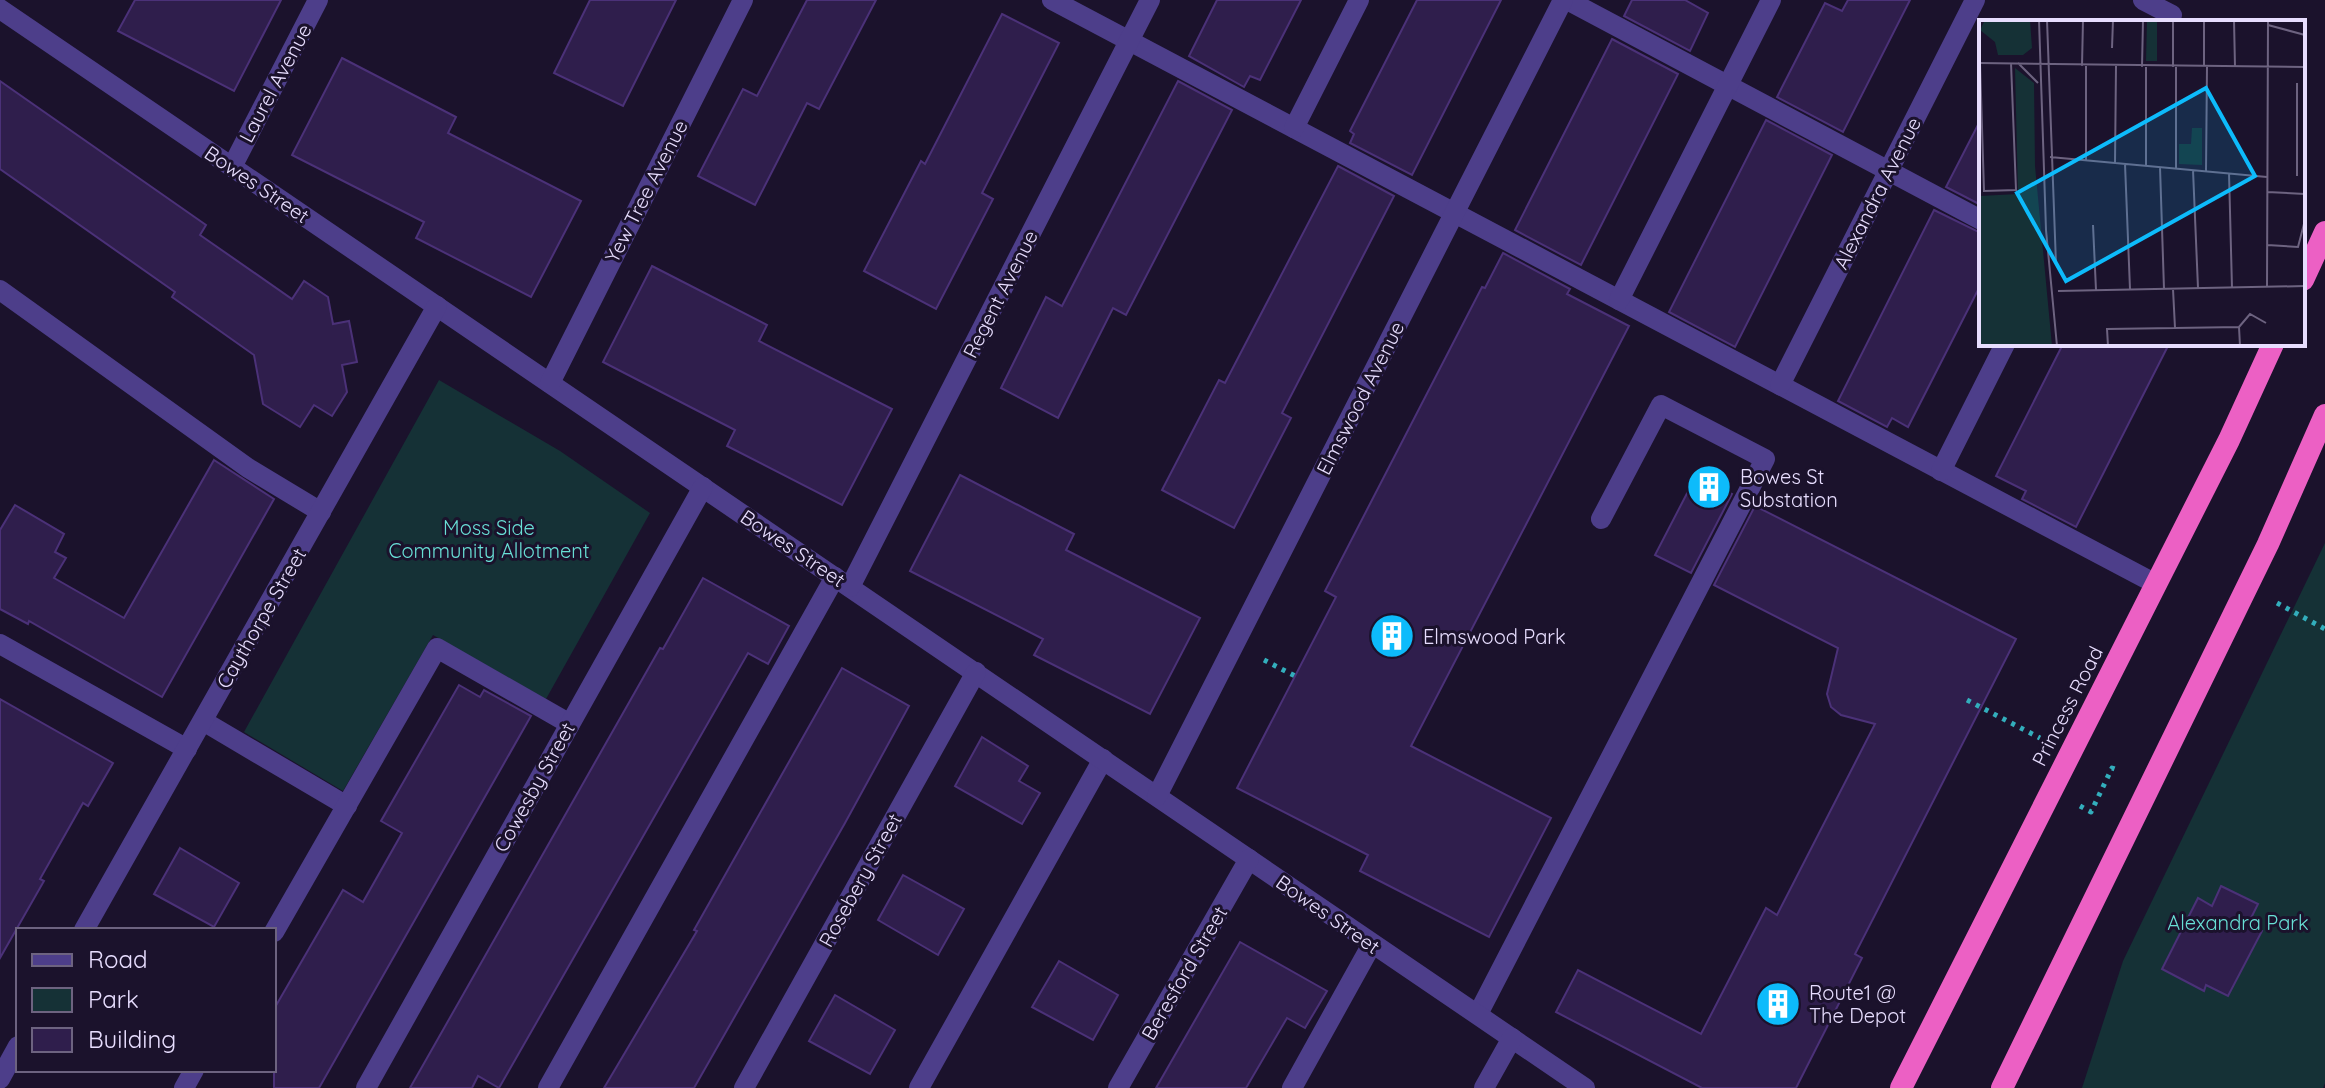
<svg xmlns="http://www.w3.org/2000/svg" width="2325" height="1088" viewBox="0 0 2325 1088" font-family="Quicksand,sans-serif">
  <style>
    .green { fill: #153136 }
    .building { fill: #2f1e4c; stroke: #4b3178; stroke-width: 2 }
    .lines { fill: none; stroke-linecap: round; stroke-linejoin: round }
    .path { stroke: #33aebc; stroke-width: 5; stroke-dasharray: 4 6; stroke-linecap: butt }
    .service { stroke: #4d3e8a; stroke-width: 20 }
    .minor { stroke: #4d3e8a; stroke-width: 20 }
    .trunk { stroke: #ec60c4; stroke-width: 22 }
    .labels { text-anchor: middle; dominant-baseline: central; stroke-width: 6; stroke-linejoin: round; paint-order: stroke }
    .street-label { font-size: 20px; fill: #e7ddfe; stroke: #1b122c }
    .poi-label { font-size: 20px; fill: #e7ddfe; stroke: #1b122c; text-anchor: start }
    .park-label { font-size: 20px; fill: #68dfd5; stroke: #1b122c }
    .inset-road { fill: none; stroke: #6d6380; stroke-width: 2 }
    .view { fill: #0dbbfb; fill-opacity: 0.15; stroke: #0dbbfb; stroke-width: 4 }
    .inset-edge { fill: none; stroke: #e7ddfe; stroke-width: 4 }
  </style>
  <rect width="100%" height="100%" fill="#1b122c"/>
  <!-- green -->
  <g class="green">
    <path d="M439,380L560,451L650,513L546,699L433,635L343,791L244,732Z"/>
    <path d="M2325,543V1083L2323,1088H2082L2123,961Z"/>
  </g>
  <!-- building -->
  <g class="building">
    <path d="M135,0H281L234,91L118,31Z"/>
    <path d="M590,0H676L623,106L554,73Z"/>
    <path d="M807,0H876L819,109L807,103L755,205L698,176L743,89L757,96Z"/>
    <path d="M1217,0H1301L1260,80L1250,76L1244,87L1189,56Z"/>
    <path d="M1417,0H1501L1412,175L1350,143L1354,134L1350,131Z"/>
    <path d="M1632,0H1685L1708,13L1690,51L1624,16Z"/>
    <path d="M1848,0H1910L1843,132L1777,97L1825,3L1842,11Z"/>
    <path d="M1002,14L1059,43L982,193L993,199L936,309L864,271L921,161L925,164Z"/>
    <path d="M1612,39L1678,74L1581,265L1515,230Z"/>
    <path d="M342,58L456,117L448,133L581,201L531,297L416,238L424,222L292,155Z"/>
    <path d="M0,81L206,225L200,235L292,299L304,281L328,297L333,324L349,321L357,362L342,365L347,392L332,416L314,405L300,427L263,404L254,355L172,297L175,292L0,169Z"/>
    <path d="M1178,81L1232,110L1126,315L1113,308L1058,418L1001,388L1046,297L1062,306Z"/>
    <path d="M1981,119V205L1946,187Z"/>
    <path d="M1766,120L1832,155L1735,347L1669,312Z"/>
    <path d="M1338,166L1394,196L1282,413L1291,418L1234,528L1162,490L1219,380L1225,383Z"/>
    <path d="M1934,210L1981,233V284L1908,427L1892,418L1887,427L1838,401Z"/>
    <path d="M1503,253L1570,289L1567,294L1629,326L1411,746L1551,818L1489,937L1360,871L1368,855L1237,788L1336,597L1325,591L1482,287L1485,288Z"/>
    <path d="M652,266L767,325L759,341L892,409L842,505L727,446L735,430L603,362Z"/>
    <path d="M2063,344H2169L2076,527L2022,499L2026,491L1996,476Z"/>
    <path d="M214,460L274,499L162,697L29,621L28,624L0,609V530L15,505L64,534L55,552L66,558L54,578L124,618Z"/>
    <path d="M960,475L1074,534L1066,550L1200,618L1150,714L1034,655L1043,639L910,571Z"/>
    <path d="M1696,476L1732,494L1691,573L1655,555Z"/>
    <path d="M1755,506L2016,639L1855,954L1862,958L1796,1088H1702L1556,1012L1578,970L1701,1034L1766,908L1777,915L1875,724L1841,715L1831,707L1827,694L1838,648L1714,585Z"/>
    <path d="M703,578L789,626L768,664L748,653L499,1088L478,1076L472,1088H410L660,648L663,649Z"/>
    <path d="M842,668L909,706L845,823L694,1088H604L697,931L694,930Z"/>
    <path d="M459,685L480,697L484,690L531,716L319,1088H274V1009L343,890L363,902L402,833L381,821Z"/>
    <path d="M0,699L113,763L88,806L83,803L40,879L44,881L0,958Z"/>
    <path d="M982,737L1028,766L1019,781L1040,793L1022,824L955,786Z"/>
    <path d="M180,848L239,883L214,927L154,894Z"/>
    <path d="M903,875L964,909L938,955L878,920Z"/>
    <path d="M2221,886L2258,904L2248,924L2262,931L2228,996L2206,985L2204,991L2162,969L2198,898L2212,906Z"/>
    <path d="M1240,942L1327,991L1305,1028L1287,1018L1246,1088H1156Z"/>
    <path d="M1059,961L1118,995L1093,1040L1032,1007Z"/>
    <path d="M835,995L895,1030L870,1074L809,1041Z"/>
  </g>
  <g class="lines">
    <!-- path -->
    <g class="path">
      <path d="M2277,603L2325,629"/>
      <path d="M1264,660L1295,676"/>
      <path d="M1967,700L2040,738"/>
      <path d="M2080,806L2091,812L2112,768L2120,771"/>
    </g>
    <!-- service -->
    <g class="service">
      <path d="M1052,0L2156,584"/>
      <path d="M1567,0L1981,220"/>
      <path d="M2143,0L2172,15"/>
      <path d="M1294,128L1359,0"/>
      <path d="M0,290L248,468L321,512"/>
      <path d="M1619,300L1771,0"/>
      <path d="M1941,471L2005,344"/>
      <path d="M0,644L187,749"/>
      <path d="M203,721L347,806"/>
      <path d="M274,932L437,648L570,724"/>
      <path d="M1478,1014L1765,459L1661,405L1601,519"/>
      <path d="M184,1088L194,1070"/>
      <path d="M548,1088L835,577"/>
      <path d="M919,1088L1103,759"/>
      <path d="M1292,1088L1372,944"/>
    </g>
    <!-- minor -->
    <g class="minor">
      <path d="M0,9L1585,1088"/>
      <path d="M232,167L318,0"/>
      <path d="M550,383L743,0"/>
      <path d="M1780,385L1975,0"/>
      <path d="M850,587L1150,0"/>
      <path d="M1157,796L1563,0"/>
      <path d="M84,930L437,306"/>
      <path d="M0,1079L18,1046"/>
      <path d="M366,1088L703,487"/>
      <path d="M744,1088L976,672"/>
      <path d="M1118,1088L1249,859"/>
      <path d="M1484,1088L1512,1038"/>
    </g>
    <!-- trunk -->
    <g class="trunk">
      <path d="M2303,280L2325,232"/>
      <path d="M1901,1088L2229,440L2273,344"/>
      <path d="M2002,1088L2268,544L2325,415"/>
    </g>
  </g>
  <!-- icons -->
  <defs>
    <g id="building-disc" transform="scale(2.3)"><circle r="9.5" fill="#0dbbfb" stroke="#1b122c"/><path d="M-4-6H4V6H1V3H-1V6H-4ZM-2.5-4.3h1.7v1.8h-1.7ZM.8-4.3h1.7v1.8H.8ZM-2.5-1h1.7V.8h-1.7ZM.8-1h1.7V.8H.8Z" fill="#fff"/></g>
  </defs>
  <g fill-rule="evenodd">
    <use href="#building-disc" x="1709" y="487"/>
    <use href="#building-disc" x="1392" y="636"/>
    <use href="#building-disc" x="1778" y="1004"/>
  </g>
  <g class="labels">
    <!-- street labels -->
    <g class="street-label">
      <text transform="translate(275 83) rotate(-62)">Laurel Avenue</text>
      <text transform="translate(257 184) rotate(34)">Bowes Street</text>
      <text transform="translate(646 191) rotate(-63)">Yew Tree Avenue</text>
      <text transform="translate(1877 193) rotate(-63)">Alexandra Avenue</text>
      <text transform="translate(1000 294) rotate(-63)">Regent Avenue</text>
      <text transform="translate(1360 398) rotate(-63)">Elmswood Avenue</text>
      <text transform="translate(793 548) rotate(34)">Bowes Street</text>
      <text transform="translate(261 618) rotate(-60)">Caythorpe Street</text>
      <text transform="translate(2067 706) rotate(-63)">Princess Road</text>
      <text transform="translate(534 787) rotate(-61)">Cowesby Street</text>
      <text transform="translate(860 880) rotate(-61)">Rosebery Street</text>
      <text transform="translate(1328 914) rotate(35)">Bowes Street</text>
      <text transform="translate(1184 973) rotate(-60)">Beresford Street</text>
    </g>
    <!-- poi labels -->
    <g class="poi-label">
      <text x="1740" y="476">Bowes St<tspan x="1740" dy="23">Substation</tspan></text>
      <text x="1423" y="636">Elmswood Park</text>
      <text x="1809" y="992">Route1 @<tspan x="1809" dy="23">The Depot</tspan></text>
    </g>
    <!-- park labels -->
    <g class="park-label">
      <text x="489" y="527">Moss Side<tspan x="489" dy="23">Community Allotment</tspan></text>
      <text x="2238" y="922">Alexandra Park</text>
    </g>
  </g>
  <!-- overview -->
  <g transform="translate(1979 20)">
    <rect width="326" height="326" fill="#1b122c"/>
    <path d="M6,0H51L53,28L44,35H19L16,22L1,10ZM168,0H178V41H167ZM36,48L55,63L56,146L73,326H0V160L1,176L39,174ZM213,108H223V145L200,144V124H212Z" fill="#153136"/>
    <path class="inset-road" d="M60,0L67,210L78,326M68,0L77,244M255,0L256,47M289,5L326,15M133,28L134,0M0,43L326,47M1,43L5,171L37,170L32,43M39,43L59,63M103,46L104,0M163,47L164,0M194,47V0M225,47V0M71,137L288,157M107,140V46M136,143L137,46M146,144L151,269M167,146V47M181,147L185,269M197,148V47M214,150L219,268M227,151L228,47M250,153L253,268M318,156V63M288,172L326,174M114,205L117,270M288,225L319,227L326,200M288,267L289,0M194,269L196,308L260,307L261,326M79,271L326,266M260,307L271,294L287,303M129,326L128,309L196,308"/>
    <path class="view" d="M227,68L276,156L87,261L38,173Z"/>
    <rect width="326" height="326" class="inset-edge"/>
  </g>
  <!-- legend -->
  <rect x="16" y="928" width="260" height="144" fill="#1b122c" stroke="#6d6380" stroke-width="2"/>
  <rect x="32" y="954" width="40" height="12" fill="#4d3e8a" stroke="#6d6380" stroke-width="2"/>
  <text x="88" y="968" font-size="24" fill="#e7ddfe">Road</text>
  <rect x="32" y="988" width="40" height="24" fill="#153136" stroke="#6d6380" stroke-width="2"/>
  <text x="88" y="1008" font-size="24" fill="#e7ddfe">Park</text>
  <rect x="32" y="1028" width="40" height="24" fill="#2f1e4c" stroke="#6d6380" stroke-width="2"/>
  <text x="88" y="1048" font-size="24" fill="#e7ddfe">Building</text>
</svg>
